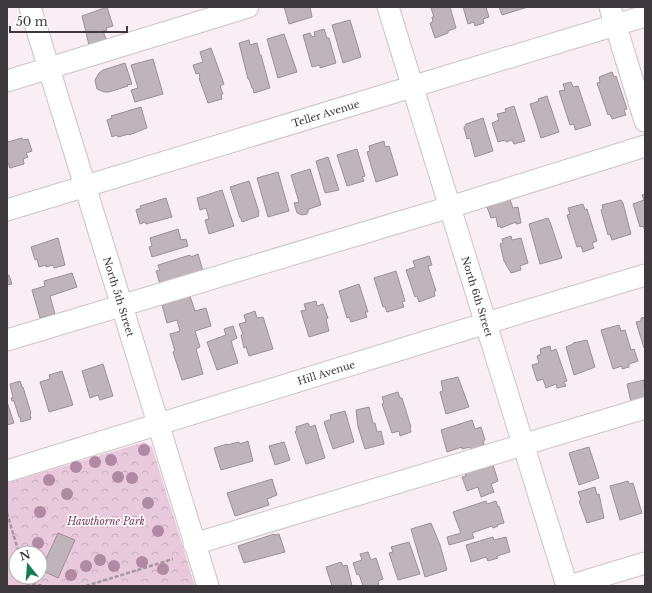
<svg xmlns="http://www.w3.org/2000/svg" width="652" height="593" viewBox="0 0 652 593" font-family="'Libre Baskerville',serif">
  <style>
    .forest { fill: url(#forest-crowns); fill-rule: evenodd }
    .building { fill: #bfb4ba; stroke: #9c9197 }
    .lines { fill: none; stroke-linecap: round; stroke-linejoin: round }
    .minor-casing { stroke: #cdc2c8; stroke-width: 23 }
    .path { stroke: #a29a9e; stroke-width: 2.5; stroke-dasharray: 4 2; stroke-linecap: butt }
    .minor { stroke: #fff; stroke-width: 21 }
    .tree { fill: #af8aa2 }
    .labels { text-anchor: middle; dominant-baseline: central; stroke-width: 3; stroke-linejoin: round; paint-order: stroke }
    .street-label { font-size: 10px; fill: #3e393c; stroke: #fff }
    .park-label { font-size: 10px; font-style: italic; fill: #72385f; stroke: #fff }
  </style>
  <defs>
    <pattern id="forest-crowns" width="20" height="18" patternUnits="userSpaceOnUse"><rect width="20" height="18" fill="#e8cadc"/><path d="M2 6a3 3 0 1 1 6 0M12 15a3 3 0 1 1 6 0" fill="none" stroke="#c8aebe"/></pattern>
  </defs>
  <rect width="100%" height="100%" fill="#f9eef4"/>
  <!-- forest -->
  <path class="forest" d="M145,442L152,447L195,586H7V483ZM16,553H40V577H16Z"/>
  <!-- building -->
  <g class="building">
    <path d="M107,7L113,26L106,28L107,30L103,31L106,39L89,45L82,16Z"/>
    <path d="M284,7H310L312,17L289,24Z"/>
    <path d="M432,7H450L456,28L448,31V33L435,38L430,23L433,22L432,17H434L431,8Z"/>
    <path d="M463,7H486L489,17L483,19L484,23L475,26L474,22L468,24Z"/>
    <path d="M499,7H528L502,15Z"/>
    <path d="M350,20L361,57L343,63L332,25Z"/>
    <path d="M324,29L327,38H329L336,63L320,68V65L312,67L303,35L310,33L312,37L315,36L314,32Z"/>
    <path d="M284,34L297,72L278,78L267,39Z"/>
    <path d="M249,40L250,45L257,43L260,55H261L270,88L254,93L253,88H252L249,79H248L239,43Z"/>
    <path d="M211,48L224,84L220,86L223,94H221L222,99L208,103L199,78H200L199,73L196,74L193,65L203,62L200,52Z"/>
    <path d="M153,59L163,94L135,102L131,90L138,88L131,65Z"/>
    <path d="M125,63L132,84L127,85L128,86L109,92H104L97,89L95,80L99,73L103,70Z"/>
    <path d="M612,72L614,77L616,76L627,109L624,110L626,115L612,119L610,114L608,115L597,83L600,82L599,77Z"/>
    <path d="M571,82L573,87L578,86L591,125L575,130L574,124L570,125L559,91L565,90L563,84Z"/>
    <path d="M547,96L559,132L541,138L530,104L539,101L538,99Z"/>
    <path d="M514,106L525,141L514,144L512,140L506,142L505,140L498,142L492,123L499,120L497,114L506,112L505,109Z"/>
    <path d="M141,107L147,128L129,135V134L118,137L117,135L112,137L107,120L112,118L111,116Z"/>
    <path d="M483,118L493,151L475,157L470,138L467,139L464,128L466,124Z"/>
    <path d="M7,138L8,142L22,138L23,140L28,139L32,151L26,153L28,157L23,159L24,164L10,168L8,163H7Z"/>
    <path d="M384,141L385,147L389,146L398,175L376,182L367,152L370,151L369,146Z"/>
    <path d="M357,149L365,176L362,177L364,181L347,186L337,155Z"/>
    <path d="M328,157L339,190L325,193L316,161Z"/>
    <path d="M310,169L321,205L309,209L307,214L302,215L297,213L294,203L299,202L291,175Z"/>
    <path d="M278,172L289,211L268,217L257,178Z"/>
    <path d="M249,181L259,212L258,213L259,216L242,222L241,218H240L230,187Z"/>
    <path d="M222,190L234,226L209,234L205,220L209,219L206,208L200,210L197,198Z"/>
    <path d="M645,194V230L643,226L640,227L633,204L644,200L642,195Z"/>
    <path d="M509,197L513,208L518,207L521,223L516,224V222L501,228L500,226L498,227L496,217L491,218L487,207L492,206L491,202Z"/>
    <path d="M166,198L172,217L146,224L145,222L140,224L136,210L141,208L140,206Z"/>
    <path d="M621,200L623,203L631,234L612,240L610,234L608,235L601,210L603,209L602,205Z"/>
    <path d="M583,204L585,210L587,209L597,241L592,243L594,248L583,252L581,246L577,247L567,215L570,214L568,208Z"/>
    <path d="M548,218L550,222L562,258L540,264L529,224Z"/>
    <path d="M178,229L181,240L186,239L188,246L152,257L149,247L152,246L150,238Z"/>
    <path d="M511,236L512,240L521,238L528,263L520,266L521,270L511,273L504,261L500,244L503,243L502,239Z"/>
    <path d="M58,238L65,265L54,268L53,265L46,267V265L39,267L37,259L35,260L31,247Z"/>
    <path d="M198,254L203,271L160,284L156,271L160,270L158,265L190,255L191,257Z"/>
    <path d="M429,256L432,265L428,266L436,291H434L435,296L419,302L417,296L415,297L406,270L415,267L413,261Z"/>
    <path d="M396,271L405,301L402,302L404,307L387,312L385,307H383L374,278Z"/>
    <path d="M72,273L77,287L50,296L55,314L40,318L32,290L45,286L44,281Z"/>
    <path d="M9,275L12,284L7,285V276Z"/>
    <path d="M359,284L368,312H365L367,317L351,322L349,317L347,318L339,291Z"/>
    <path d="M190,296L195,311L206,308L211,326L195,331L200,347L196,349L203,374L182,380L173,352L175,351L170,334L180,331L177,320L167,323L162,305Z"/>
    <path d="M316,301L317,306L323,304L328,318L326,319L329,331L309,337L301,311L306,310L304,304Z"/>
    <path d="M255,311L257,318L263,317L273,349L249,356L246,347L244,348L241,335L243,334L239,324L246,322L244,315Z"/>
    <path d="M645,317V348H644L636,322L641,321V318Z"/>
    <path d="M619,325L621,331L625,330L631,350L634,349L638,361L629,364V367L622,369V366L613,369L601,330Z"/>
    <path d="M233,326L237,338L231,341L238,363L217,370L207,342L226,335L224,329Z"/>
    <path d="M587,340L595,367L574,375L566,347L573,344V343Z"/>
    <path d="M550,346L551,351L556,349L567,381L564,382L566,386L557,388L556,384L546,388L543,379L537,381L532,365L539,363L537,356L541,354L540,349Z"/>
    <path d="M103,364L113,396L100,400L98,395L90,398L82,371Z"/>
    <path d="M62,371L73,405L49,412L40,382L50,379L49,375Z"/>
    <path d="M458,377L469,407L446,414L440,392L443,391L441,381Z"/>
    <path d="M644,380L645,399L631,402L627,384Z"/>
    <path d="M20,381L22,387H23L31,413L30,414L31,419L21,422L20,417H19L14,401H12L11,398H13L10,384Z"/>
    <path d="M398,392L400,398H402L411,427L410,428L411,432L400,436L399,431L392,433L382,404L384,403L382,397Z"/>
    <path d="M7,402L14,423L7,425Z"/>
    <path d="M369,407L373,423H375L377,432L381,431L384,444L365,449L358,427L356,410Z"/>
    <path d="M345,411L354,442L333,449L324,422L331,419L330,415Z"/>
    <path d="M472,420L475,429L481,427L485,440L483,441L485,448L472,452L470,447L462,449V447L447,452L441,430Z"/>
    <path d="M308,423L310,427L315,425L325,458L306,464L295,431H297L296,427Z"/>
    <path d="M248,441L253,461L221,470L214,448L227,444V445L239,442L240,444Z"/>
    <path d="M284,442L290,460L275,465L269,446Z"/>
    <path d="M589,447L599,478L579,485L569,453Z"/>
    <path d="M487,465L488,467L493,465L498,481L491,484L494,492L481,497L478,487L467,491L462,477L466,476L465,472Z"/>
    <path d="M272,479L277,495L267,499L269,505L235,516L227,493Z"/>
    <path d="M628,481L629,484L633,483L642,513L620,520L610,486Z"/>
    <path d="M595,487L597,495L599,494L604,518L587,523L579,501L581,500L578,492Z"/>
    <path d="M486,501L487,504L496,501L498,507L499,506L504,523L497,525L498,526L493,528L492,526L472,533L474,538L449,545L447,537L461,533L453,512Z"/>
    <path d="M431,523L440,545L447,570L425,577L411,529Z"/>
    <path d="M58,533L75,540L58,578L41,570Z"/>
    <path d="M274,534L275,535L279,534L285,552L244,563L238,546Z"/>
    <path d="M493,537L494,540L506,537L510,552L497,556L498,558L488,561L486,557L471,562L466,545Z"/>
    <path d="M409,542L420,574L398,580L389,553L393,552L391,547Z"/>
    <path d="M368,552L371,560L376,558L383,579L378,581L379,586H363L359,574L357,575L353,563L362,560L360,554Z"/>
    <path d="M341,562L343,566L347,565L352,586H332L326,567Z"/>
  </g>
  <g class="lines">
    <!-- minor casing -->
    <g class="minor-casing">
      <g id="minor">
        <path id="s1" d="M30,7L208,586"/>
        <path id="s2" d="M388,7L567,586"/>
        <path d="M610,7L645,121"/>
        <path d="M7,81L248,7"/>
        <path id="s3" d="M7,210L645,16"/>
        <path d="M7,340L450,207L645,146"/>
        <path id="s4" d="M7,471L457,332L645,275"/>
        <path d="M194,544L645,408"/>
        <path d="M569,586L645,563"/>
      </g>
    </g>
    <!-- path -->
    <g class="path">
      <path d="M7,513L19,553"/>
      <path d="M27,577L29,585"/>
      <path d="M26,586L35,584L43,586"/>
      <path d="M86,586L173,559"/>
    </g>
    <!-- minor -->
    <use href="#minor" class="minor"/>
  </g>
  <!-- trees -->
  <g class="tree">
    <circle cx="144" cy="450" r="6"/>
    <circle cx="111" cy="460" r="6"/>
    <circle cx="95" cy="462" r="6"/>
    <circle cx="76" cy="467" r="6"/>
    <circle cx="118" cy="477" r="6"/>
    <circle cx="132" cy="478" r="6"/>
    <circle cx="49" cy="480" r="6"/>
    <circle cx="67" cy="494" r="6"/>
    <circle cx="148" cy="503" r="6"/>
    <circle cx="40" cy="512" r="6"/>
    <circle cx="158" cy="531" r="6"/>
    <circle cx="38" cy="543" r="6"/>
    <circle cx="100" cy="560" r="6"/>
    <circle cx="142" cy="562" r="6"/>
    <circle cx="86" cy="566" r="6"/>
    <circle cx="114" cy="566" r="6"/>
    <circle cx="163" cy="569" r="6"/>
    <circle cx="71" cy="575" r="6"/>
  </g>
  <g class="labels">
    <!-- street labels -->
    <g class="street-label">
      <text stroke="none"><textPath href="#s3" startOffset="333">Teller Avenue</textPath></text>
      <text stroke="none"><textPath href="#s2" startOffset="303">North 6th Street</textPath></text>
      <text stroke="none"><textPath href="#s1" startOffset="303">North 5th Street</textPath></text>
      <text stroke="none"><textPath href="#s4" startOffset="334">Hill Avenue</textPath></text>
    </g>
    <!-- park labels -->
    <g class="park-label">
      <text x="106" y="521">Hawthorne Park</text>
    </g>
  </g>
  <!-- border -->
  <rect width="652" height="593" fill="none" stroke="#3e393c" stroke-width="16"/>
  <!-- north arrow -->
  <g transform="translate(28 565) rotate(343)"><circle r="19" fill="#ffffff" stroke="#b2b0b1"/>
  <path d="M0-3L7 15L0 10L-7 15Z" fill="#187c55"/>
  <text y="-6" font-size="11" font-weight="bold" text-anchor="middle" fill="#3e393c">N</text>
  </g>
  <!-- scale -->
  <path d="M10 26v6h117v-6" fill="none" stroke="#3e393c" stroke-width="2"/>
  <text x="16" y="26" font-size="12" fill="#3e393c" stroke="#ffffff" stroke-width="3" paint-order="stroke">50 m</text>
</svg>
